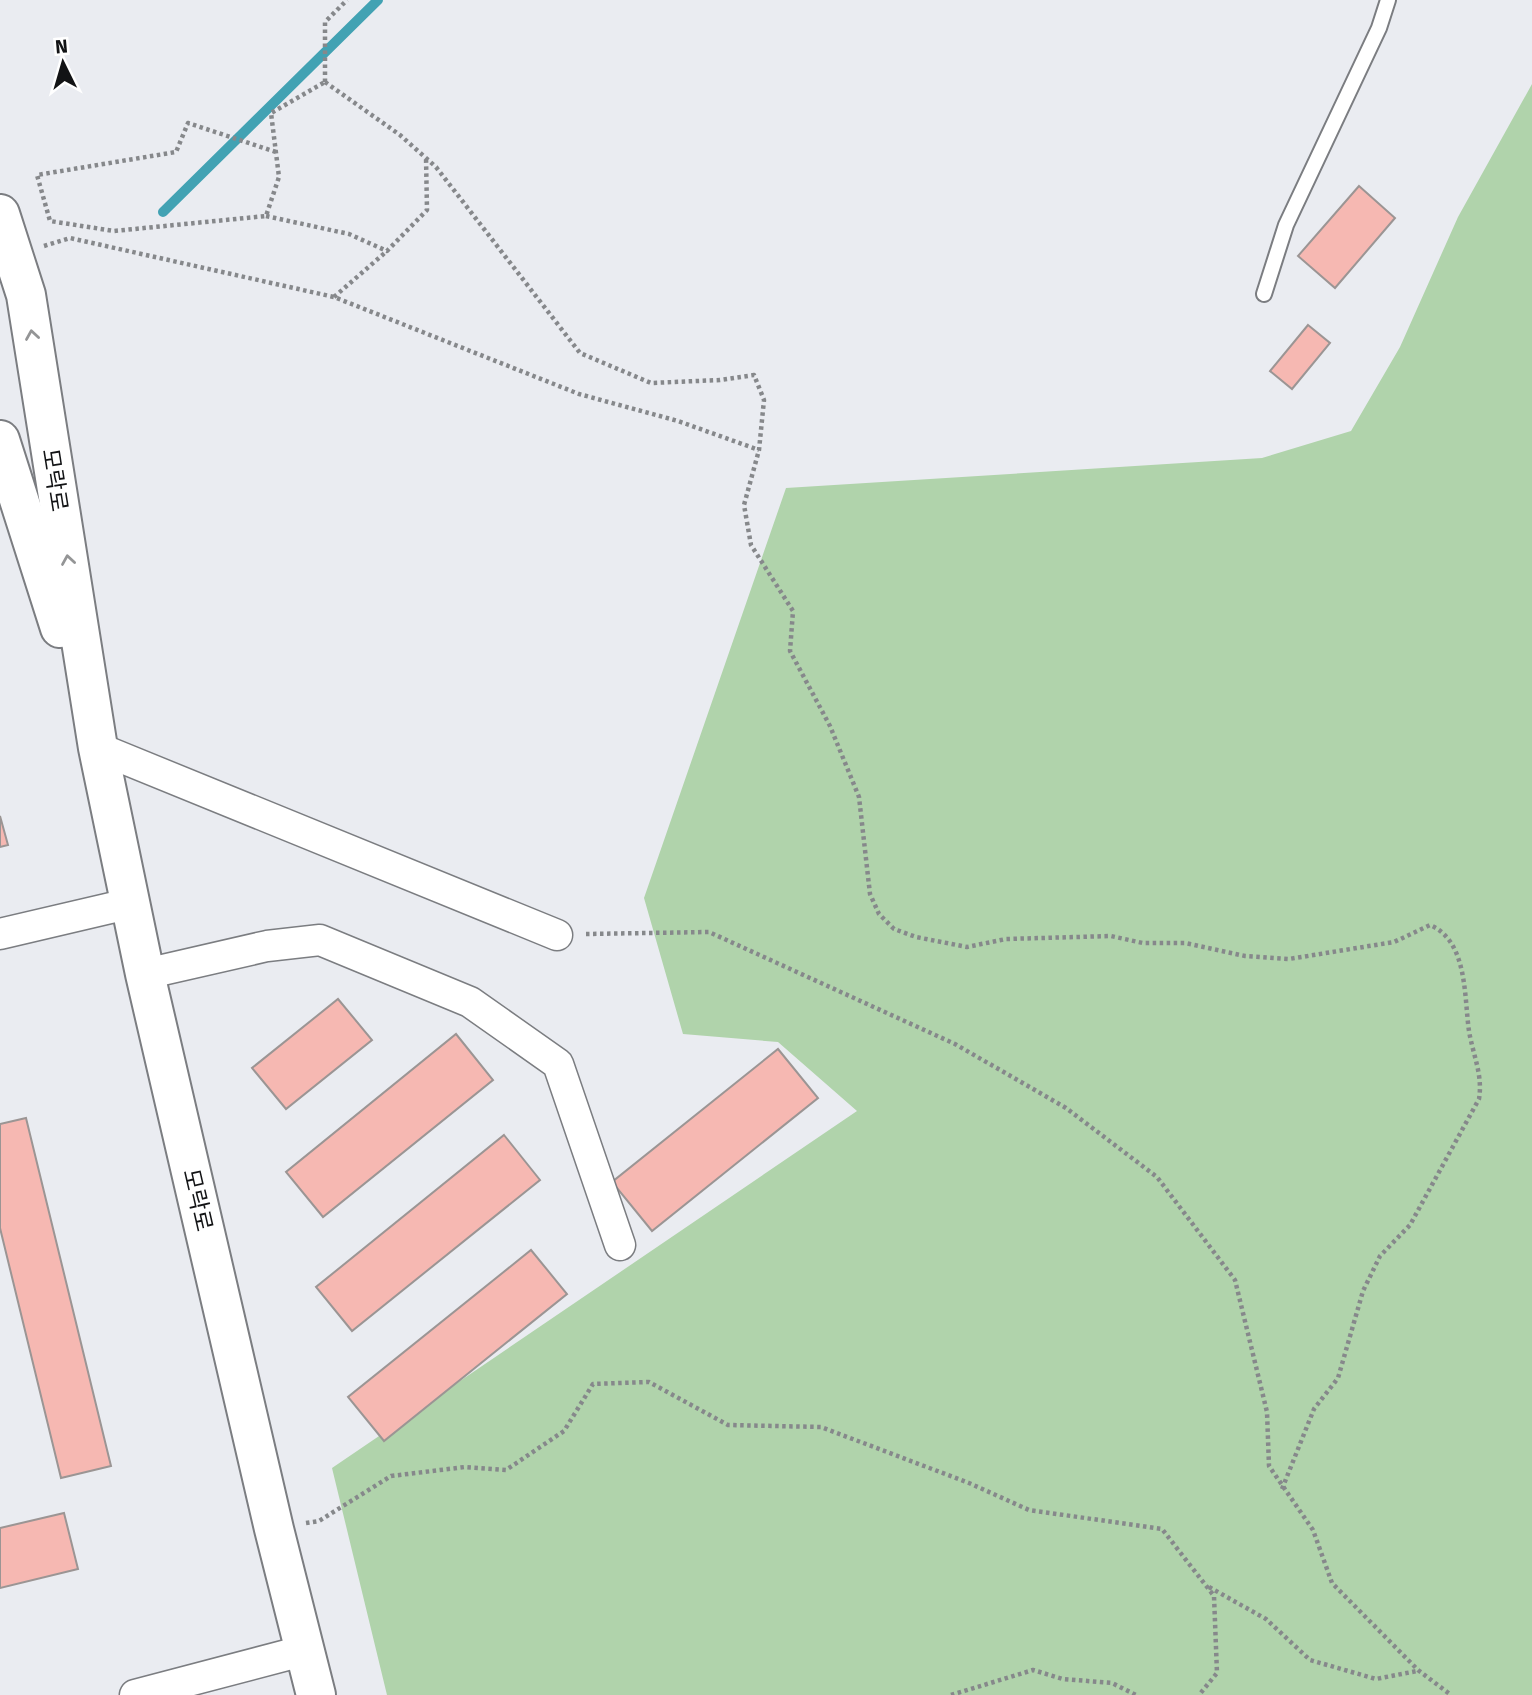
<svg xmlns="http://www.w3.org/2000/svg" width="1532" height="1695" viewBox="0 0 1532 1695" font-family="'Fira Sans','Noto Sans KR',sans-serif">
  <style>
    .green { fill: #b0d3ab }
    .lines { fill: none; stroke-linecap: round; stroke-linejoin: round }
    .stream { stroke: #42a2b3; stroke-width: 10 }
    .building { fill: #f6b8b2; stroke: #9b9594; stroke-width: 2 }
    .lane-casing { stroke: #7b7d81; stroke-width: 18 }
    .street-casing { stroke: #7b7d81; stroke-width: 33 }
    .secondary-casing { stroke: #7b7d81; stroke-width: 42 }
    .path { stroke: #86888b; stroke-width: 4.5; stroke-dasharray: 3.5 3.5; stroke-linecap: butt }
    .lane { stroke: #fff; stroke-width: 14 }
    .street { stroke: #fff; stroke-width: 30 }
    .secondary { stroke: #fff; stroke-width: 38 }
    .oneway { stroke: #949596 }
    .labels { text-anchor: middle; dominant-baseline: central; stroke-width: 7; stroke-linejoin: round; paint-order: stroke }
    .street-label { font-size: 23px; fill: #121315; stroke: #fff }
  </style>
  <rect width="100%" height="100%" fill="#eaecf1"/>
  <!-- green -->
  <path class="green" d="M1532,84V1695H387L332,1468L857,1111L778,1042L683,1034L644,898L786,488L1262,458L1351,431L1400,347L1458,217Z"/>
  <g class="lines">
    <!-- stream -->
    <path class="stream" d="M163,212L378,0"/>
  </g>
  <!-- building -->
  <g class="building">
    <path d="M1359,186L1395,218L1335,288L1298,256Z"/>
    <path d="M1308,325L1330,343L1292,389L1270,371Z"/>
    <path d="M0,816L8,845L0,847Z"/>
    <path d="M338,999L372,1040L286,1109L252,1068Z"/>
    <path d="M456,1034L493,1080L323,1217L286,1172Z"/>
    <path d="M778,1049L818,1098L652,1231L612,1182Z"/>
    <path d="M26,1118L111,1466L61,1478L0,1228V1124Z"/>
    <path d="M504,1135L540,1180L352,1331L316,1287Z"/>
    <path d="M531,1250L567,1294L384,1441L348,1397Z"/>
    <path d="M64,1513L78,1569L0,1588V1528Z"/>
  </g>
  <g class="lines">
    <!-- lane casing -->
    <g class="lane-casing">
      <path id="lane" d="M1264,294L1286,225L1379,28L1388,0"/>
    </g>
    <!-- street casing -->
    <g class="street-casing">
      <g id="street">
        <path d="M98,748L557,935"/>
        <path d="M0,934L132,903"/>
        <path d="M145,974L267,946L320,940L470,1002L558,1064L620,1245"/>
        <path d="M135,1695L306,1650"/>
      </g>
    </g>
    <!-- secondary casing -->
    <g class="secondary-casing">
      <g id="secondary">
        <path d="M0,214L26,295L98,748L145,974L274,1529L316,1695"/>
        <path d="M0,440L60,628"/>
      </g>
    </g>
    <!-- path -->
    <g class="path">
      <path d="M325,82L400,135L436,167L580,353L651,383L720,380L754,375L764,400L759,450L744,505L751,545L793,611L790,651L830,726L859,797L870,894L879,914L894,929L916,937L967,947L1006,939L1111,936L1143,943H1185L1245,956L1289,959L1394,942L1430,925C1468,941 1464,997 1469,1031C1473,1055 1483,1075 1479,1099L1410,1225L1380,1256L1363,1291L1338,1378L1314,1409L1282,1489"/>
      <path d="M325,82V22L347,0"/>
      <path d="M276,152L188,123L176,152L37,175L50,221L114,231L266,216L279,177L271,113L325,82"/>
      <path d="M266,216L349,234L387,251L427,210L426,157"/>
      <path d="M44,246L70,238L334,297L579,394L678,421L759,450"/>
      <path d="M334,297L387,251"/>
      <path d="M586,934L709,932L955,1044L1066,1108L1157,1177L1235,1280L1267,1412L1269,1466L1313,1530L1332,1583L1418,1670L1451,1695"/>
      <path d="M306,1523L319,1521L391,1476L465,1467L506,1470L564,1431L593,1384L649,1382L728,1425L821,1427L969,1483L1029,1510L1162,1529L1214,1596L1217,1673L1199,1695"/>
      <path d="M1209,1587L1266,1619L1310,1660L1376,1679L1417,1671"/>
      <path d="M951,1695L1033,1670L1063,1679L1112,1683L1136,1695"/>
    </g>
    <!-- lane -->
    <use href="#lane" class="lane"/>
    <!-- street -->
    <use href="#street" class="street"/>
    <!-- secondary -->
    <use href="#secondary" class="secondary"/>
  </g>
  <!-- one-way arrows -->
  <defs><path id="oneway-chevron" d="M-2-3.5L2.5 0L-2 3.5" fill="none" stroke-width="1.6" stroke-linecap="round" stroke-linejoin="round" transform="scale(1.75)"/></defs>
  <g class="oneway">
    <use href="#oneway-chevron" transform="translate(32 335) rotate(-99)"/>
    <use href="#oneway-chevron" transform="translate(68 560) rotate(-99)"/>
  </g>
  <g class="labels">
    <!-- street labels -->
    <g class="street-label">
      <text transform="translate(55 480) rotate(81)">모락로</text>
      <text transform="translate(198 1200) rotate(77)">모락로</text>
    </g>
  </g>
  <!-- north arrow -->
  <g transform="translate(63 63) rotate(355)" stroke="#ffffff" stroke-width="5" paint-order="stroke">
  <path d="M0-5L12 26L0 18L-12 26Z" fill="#121315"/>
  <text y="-10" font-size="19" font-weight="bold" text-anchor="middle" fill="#121315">N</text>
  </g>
</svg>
